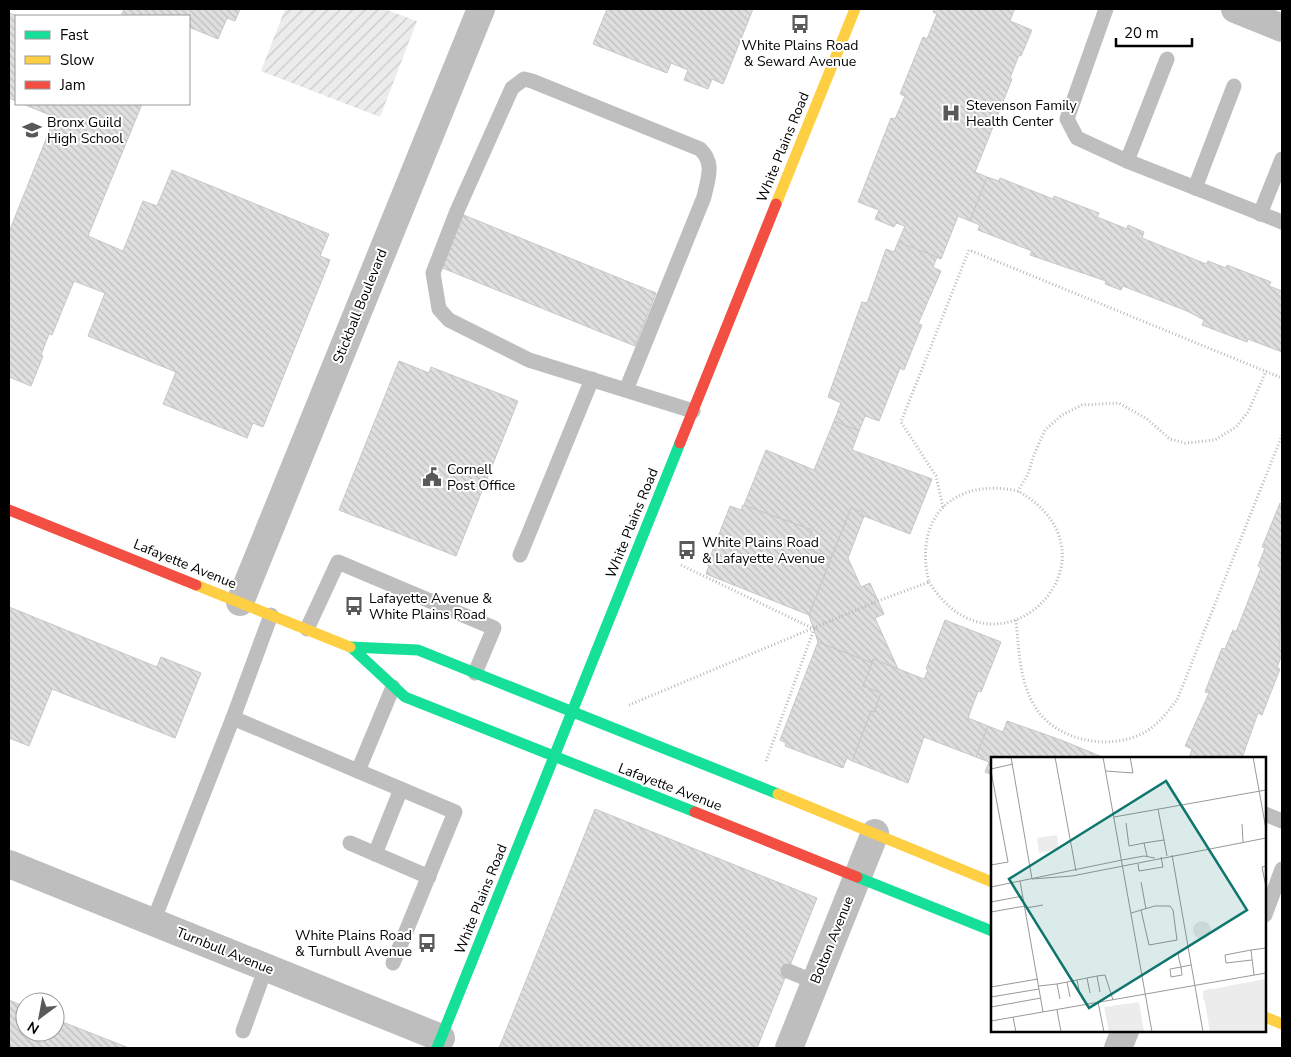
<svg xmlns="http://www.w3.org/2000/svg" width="1291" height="1057" viewBox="0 0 1291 1057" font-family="'Nunito Sans',sans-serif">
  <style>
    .garden { fill: url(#garden-furrows) }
    .building { fill: url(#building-back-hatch); stroke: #c7c7c7 }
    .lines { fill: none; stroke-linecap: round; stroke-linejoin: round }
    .path { stroke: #b9b9b9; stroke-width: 3; stroke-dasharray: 1 2.5; stroke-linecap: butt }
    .lane { stroke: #bebebe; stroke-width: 15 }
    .street { stroke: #bebebe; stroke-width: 28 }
    .fast { stroke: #16e098; stroke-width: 11 }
    .slow { stroke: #ffcf43; stroke-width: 11 }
    .jam { stroke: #f24e42; stroke-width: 11 }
    .labels { text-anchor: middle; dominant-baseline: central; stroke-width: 4; stroke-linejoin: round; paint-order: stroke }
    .poi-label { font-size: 14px; fill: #000; stroke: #fff; text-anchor: start }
    .street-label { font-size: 14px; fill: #000; stroke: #fff }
    .inset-road { fill: none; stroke: #999; stroke-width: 1 }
    .view { fill: #0f766e; fill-opacity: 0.15; stroke: #0f766e; stroke-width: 2.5 }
    .inset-edge { fill: none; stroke: #000; stroke-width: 2.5 }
  </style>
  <defs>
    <pattern id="garden-furrows" width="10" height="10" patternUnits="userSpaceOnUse" patternTransform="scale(1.25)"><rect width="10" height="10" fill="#ececec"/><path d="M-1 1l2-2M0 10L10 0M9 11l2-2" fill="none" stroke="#c9c9c9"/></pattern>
    <pattern id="building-back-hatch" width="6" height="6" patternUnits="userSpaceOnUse" patternTransform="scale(1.25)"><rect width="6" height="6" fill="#dfdfdf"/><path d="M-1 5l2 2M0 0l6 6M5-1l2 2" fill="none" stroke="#bebebe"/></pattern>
  </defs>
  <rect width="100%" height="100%" fill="#fff"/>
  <!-- garden -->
  <path class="garden" d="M285,9H384L417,21L380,117L261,71Z"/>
  <!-- building -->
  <g class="building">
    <path d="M124,9H240L235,21L227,18L218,39L189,27V16H121Z"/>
    <path d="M607,9H753L723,84L712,79L708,89L684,80L688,70L671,63L667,73L593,44Z"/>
    <path d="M934,9H1011L1014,10L1010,21L1032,30L1021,56L1019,55L1010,78L1012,79L975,172L987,177L970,221L958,216L941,259L898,242L905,226L896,223L894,227L875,219L879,210L858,202L891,118L895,119L905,96L900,94L923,37L927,39L937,14L933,12Z"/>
    <path d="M9,13L17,16L16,101L9,98Z"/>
    <path d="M23,104H142L88,236L123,251L143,201L157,206L172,170L329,234L320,256L330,260L263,427L253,423L247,438L163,404L176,372L88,336L105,293L74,281L52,335L49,334L41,355L43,356L31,386L9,377V232L55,117Z"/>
    <path d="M987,177L999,181L1000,178L1053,199L1054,196L1099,213L1097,217L1127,229L1128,225L1144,232L1142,238L1206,264L1208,261L1226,268L1227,265L1271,282L1269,286L1282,291V352L1248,339L1247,342L1202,325L1204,320L1187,311L1123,286L1121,290L1105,284L1106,281L1030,255L1032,251L978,230L980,225L970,221Z"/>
    <path d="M461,214L656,293L635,346L440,267Z"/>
    <path d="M898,242L937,257L933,267L941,271L918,324L922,325L904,370L900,368L879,421L865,416L859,431L834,421L841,403L828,397L862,302L867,303L886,249L894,252Z"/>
    <path d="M399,361L429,373L431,367L518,401L456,556L339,510Z"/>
    <path d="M834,421L859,431L852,450L932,479L910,534L864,516L861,515L862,512L851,508L831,558L805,548L812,530L744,505L766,450L814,470Z"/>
    <path d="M1280,503L1282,505L1280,649L1282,654L1277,668L1280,669L1262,715L1258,713L1242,758H1189L1192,749L1185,746L1209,693L1205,692L1222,648L1225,649L1233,630L1236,632L1261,568L1258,566L1265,548L1262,547Z"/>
    <path d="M743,505L812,530L805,548L831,558L809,615L706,574L709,565H707L730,506L741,510Z"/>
    <path d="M851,508L862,512L861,515L864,516L848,558L861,587L870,583L884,614L875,618L898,669L873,659L872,663L818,642L809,615Z"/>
    <path d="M9,607L157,667L161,657L201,673L175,738L52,689L29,746L9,738Z"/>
    <path d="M945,620L1001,642L981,692L978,691L968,718L988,726L976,757L924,737L908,783L852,761L871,711L874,712L881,693L863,686L873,659L924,679L928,670L926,669Z"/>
    <path d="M818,642L872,663L863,686L881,693L874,712L871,711L852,761L847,758L843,768L785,746L786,743L780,740Z"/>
    <path d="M1007,721L1061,740L1105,758H992V775L985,772L989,762L976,757L988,726L1003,732Z"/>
    <path d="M595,809L817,898L757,1048H499Z"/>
    <path d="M9,1000L25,1007V1032H55V1019L129,1048H9Z"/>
  </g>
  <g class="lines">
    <!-- path -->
    <g class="path">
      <path d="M943,507L936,476L901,422L969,250L1282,378"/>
      <path d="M681,565L814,629L766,761"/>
      <path d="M929,582C998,693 1132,556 1018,491"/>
      <path d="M1016,620C1019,649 1019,679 1034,705C1054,741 1110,752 1145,732C1158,725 1168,711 1177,700L1282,435"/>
      <path d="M629,705L878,601L929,582C913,518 953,477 1018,491L1028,474L1033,457L1045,430L1062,415L1082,405L1119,403L1147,419L1170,439L1185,443L1215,440L1236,427L1248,412L1266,371"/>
    </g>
    <!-- lane -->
    <g class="lane">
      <path d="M1106,9L1067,119L1077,138L1127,161L1167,59"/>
      <path d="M1127,161L1282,222"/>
      <path d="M1195,188L1234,86"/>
      <path d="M1260,214L1282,159"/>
      <path d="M626,390L704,197C708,178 715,163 700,149L532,81L524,79L512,88L457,211L433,273L439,309L449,320L529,360L693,411"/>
      <path d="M520,555L592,379"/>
      <path d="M307,629L338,562L494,628L475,673"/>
      <path d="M233,718L271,615"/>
      <path d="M358,771L455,812L393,963"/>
      <path d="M1265,814L1282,821"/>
      <path d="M350,843L429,877"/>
      <path d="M375,854L401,789"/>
      <path d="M1265,915L1282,869"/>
      <path d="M153,922L233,718L358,771L393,687"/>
      <path d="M788,971L815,982"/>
      <path d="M243,1031L266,967"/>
    </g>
    <!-- street -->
    <g class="street">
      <path d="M1235,9L1282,28"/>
      <path d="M240,602L481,9"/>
      <path d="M9,864L441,1038"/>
      <path d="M789,1048L875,833"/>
      <path d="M1118,1048L1125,1031"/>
    </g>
    <!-- fast -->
    <g class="fast">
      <path d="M350,647L418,650L778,794"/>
      <path d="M351,647L405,697L695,812"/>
      <path d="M857,877L992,931"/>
      <path d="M437,1048L680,443"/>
    </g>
    <!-- slow -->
    <g class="slow">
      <path d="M776,204L855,9"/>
      <path d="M196,585L350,647"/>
      <path d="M778,794L992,882"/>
      <path d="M1265,1017L1282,1024"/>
    </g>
    <!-- jam -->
    <g class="jam">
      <path d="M680,443L776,204"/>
      <path d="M9,510L196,585"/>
      <path d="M695,812L857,877"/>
    </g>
  </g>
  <!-- icons -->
  <defs>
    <g id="bus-bare" transform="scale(1.5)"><path d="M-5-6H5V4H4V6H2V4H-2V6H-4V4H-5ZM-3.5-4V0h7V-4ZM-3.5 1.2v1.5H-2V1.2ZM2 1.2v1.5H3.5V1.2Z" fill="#595959" stroke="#fff" stroke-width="2.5" paint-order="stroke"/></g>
    <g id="hospital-bare" transform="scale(1.5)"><path d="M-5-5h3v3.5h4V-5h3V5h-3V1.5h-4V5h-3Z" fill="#595959" stroke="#fff" stroke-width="2.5" paint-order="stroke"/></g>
    <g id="school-bare" transform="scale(1.5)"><path d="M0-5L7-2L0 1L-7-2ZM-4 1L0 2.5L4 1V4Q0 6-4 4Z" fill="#595959" stroke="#fff" stroke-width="2.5" paint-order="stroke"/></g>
    <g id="civic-bare" transform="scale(1.5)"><path d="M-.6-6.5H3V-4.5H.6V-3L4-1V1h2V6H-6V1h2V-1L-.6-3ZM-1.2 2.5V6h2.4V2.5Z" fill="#595959" stroke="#fff" stroke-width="2.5" paint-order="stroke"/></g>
  </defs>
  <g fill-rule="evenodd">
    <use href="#bus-bare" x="800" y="24"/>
    <use href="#hospital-bare" x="951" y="113"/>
    <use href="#school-bare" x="32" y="130"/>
    <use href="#civic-bare" x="432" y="477"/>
    <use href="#bus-bare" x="687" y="550"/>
    <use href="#bus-bare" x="354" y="606"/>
    <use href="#bus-bare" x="427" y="943"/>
  </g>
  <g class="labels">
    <!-- poi labels -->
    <g class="poi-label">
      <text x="800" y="45" text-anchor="middle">White Plains Road<tspan x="800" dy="16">&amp; Seward Avenue</tspan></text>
      <text x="966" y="105">Stevenson Family<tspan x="966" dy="16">Health Center</tspan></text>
      <text x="47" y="122">Bronx Guild<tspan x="47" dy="16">High School</tspan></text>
      <text x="447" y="469">Cornell<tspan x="447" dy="16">Post Office</tspan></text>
      <text x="702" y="542">White Plains Road<tspan x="702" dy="16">&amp; Lafayette Avenue</tspan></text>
      <text x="369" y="598">Lafayette Avenue &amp;<tspan x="369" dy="16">White Plains Road</tspan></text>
      <text x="412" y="935" text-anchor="end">White Plains Road<tspan x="412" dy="16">&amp; Turnbull Avenue</tspan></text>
    </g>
    <!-- street labels -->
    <g class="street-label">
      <text transform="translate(783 147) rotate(-68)">White Plains Road</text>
      <text transform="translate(360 306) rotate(-68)">Stickball Boulevard</text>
      <text transform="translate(632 523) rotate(-68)">White Plains Road</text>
      <text transform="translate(185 564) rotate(22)">Lafayette Avenue</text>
      <text transform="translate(670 787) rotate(21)">Lafayette Avenue</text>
      <text transform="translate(481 899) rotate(-68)">White Plains Road</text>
      <text transform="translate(832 940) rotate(-68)">Bolton Avenue</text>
      <text transform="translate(225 951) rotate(22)">Turnbull Avenue</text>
    </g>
  </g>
  <!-- overview -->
  <g transform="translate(991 757)">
    <rect width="275" height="275" fill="#fff"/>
    <path d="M275,222V275H219L212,234ZM148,245L153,275H118L113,250Z" fill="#ececec"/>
    <path d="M202 173a9 9 0 1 1 18 0a9 9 0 1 1-18 0Z" fill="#ececec"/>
    <path d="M66,78L68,92L48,96L46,81ZM275,222V275H219L236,250L232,230ZM212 239a7 7 0 1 1 14 0a7 7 0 1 1-14 0Z" fill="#ececec"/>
    <path class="inset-road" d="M20,0L41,122M64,0L85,114M112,0L161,275M262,0L275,72M0,12L22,7M0,14L17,105L0,108M115,14L142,16L139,0M123,60L275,33M135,66L138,89L153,86M251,67L252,85M173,83L176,99M181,98L212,275M156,99L153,86L173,83L167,52M147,107L148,114L172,110L170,100M275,109L271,110L275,130M41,122L81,119L275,81M29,124L52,255M150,125L155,152M0,130L131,103L153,99L164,101M0,145L32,139M35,151L52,148M0,155L34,149M140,156L147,154L150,153L164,149H179L182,153L186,183L158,188L150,153M260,193L234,198L235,206L261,203M187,196L188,202L190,210L191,218L180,220L179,212L190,210L200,208M263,218L260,193L275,191M96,221L99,236M86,223L89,238M76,225L79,240M48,229L66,227M0,230L47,222M109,235L106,219L114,218L122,243M0,240L48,232M69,242L66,227L106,219M107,245L113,275M0,250L50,241M66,253L70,275M22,260L25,275M0,264L275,216"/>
    <path class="view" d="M175,24L256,153L98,251L18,122Z"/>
    <rect width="275" height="275" class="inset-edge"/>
  </g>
  <!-- border -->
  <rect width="1291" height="1057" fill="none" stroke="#000000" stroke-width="20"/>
  <!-- legend -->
  <rect x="15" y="15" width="175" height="90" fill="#ffffff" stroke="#999999"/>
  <rect x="25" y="31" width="25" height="8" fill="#16e098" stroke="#999999"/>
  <text x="60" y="40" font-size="15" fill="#000000">Fast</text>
  <rect x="25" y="56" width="25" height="8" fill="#ffcf43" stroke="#999999"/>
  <text x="60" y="65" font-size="15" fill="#000000">Slow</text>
  <rect x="25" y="81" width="25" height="8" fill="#f24e42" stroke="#999999"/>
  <text x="60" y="90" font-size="15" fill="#000000">Jam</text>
  <!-- north arrow -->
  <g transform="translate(40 1017) rotate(212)"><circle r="24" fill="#ffffff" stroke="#999999"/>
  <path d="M0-4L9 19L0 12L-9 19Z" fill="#595959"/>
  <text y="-8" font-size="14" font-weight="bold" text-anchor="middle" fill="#000000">N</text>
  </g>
  <!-- scale -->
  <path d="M1116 38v8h76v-8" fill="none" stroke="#000000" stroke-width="2.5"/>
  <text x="1124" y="38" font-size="15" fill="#000000" stroke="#ffffff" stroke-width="4" paint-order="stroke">20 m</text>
</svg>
